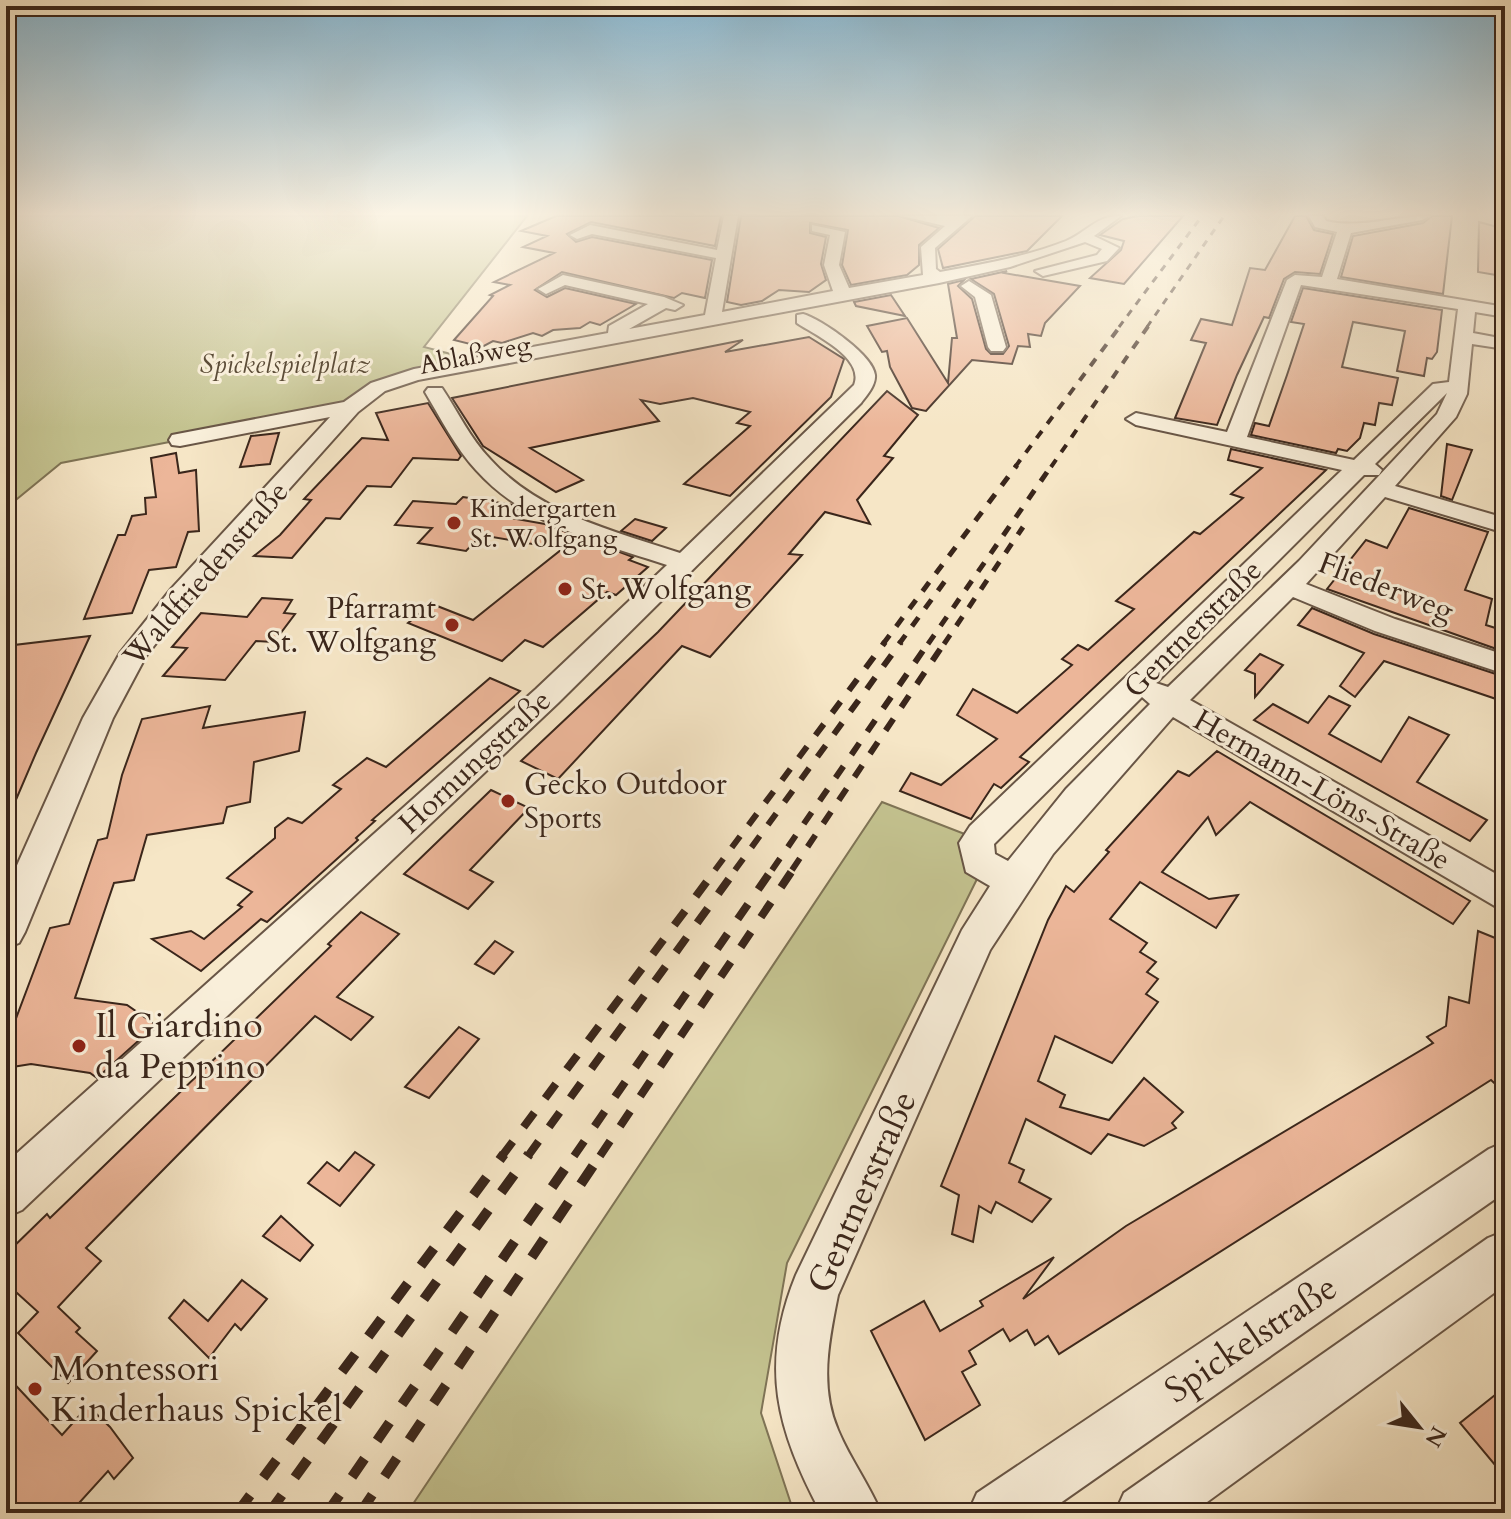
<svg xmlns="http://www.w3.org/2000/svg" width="1511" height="1519" viewBox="0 0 1511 1519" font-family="Cardo,serif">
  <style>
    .green { fill: #c4c390; stroke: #7f7456; stroke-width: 2 }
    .building { fill: #ecb699; stroke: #3a261b; stroke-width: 2 }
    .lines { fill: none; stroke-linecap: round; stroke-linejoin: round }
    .minor-casing { stroke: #695646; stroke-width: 4 }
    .minor { fill: #f9efda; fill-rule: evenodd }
    .rail-far5 { stroke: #3a261b; stroke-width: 3; stroke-dasharray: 7 7; stroke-linecap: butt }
    .rail-far4 { stroke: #3a261b; stroke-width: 4; stroke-dasharray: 9 9; stroke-linecap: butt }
    .rail-far3 { stroke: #3a261b; stroke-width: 5; stroke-dasharray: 11 11; stroke-linecap: butt }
    .rail-far2 { stroke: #3a261b; stroke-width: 6; stroke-dasharray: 14 14; stroke-linecap: butt }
    .rail-far1 { stroke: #3a261b; stroke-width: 8; stroke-dasharray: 18 18; stroke-linecap: butt }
    .rail { stroke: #3a261b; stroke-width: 10; stroke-dasharray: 22 22; stroke-linecap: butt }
    .poi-dot { fill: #8f2418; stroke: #f9efda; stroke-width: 3 }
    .labels { text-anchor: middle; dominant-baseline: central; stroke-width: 6; stroke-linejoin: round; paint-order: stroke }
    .far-street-label { font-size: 26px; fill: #3a261b; stroke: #f9efda }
    .far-park-label { font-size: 26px; font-style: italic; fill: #5c4d38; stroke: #f9efda }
    .far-poi-label { font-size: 26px; fill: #3a261b; stroke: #f9efda; text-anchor: start }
    .street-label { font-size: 30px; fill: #3a261b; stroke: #f9efda }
    .poi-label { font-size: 30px; fill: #3a261b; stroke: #f9efda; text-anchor: start }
    .near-poi-label { font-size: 36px; fill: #3a261b; stroke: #f9efda; text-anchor: start }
    .near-street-label { font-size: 36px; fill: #3a261b; stroke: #f9efda }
  </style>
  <rect width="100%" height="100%" fill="#f6e6c6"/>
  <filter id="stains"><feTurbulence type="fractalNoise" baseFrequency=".0025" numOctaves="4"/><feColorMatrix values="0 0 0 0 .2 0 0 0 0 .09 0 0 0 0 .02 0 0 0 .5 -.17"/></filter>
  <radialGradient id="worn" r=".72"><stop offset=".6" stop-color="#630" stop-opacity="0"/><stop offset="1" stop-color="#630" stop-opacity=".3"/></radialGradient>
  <!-- green -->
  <g class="green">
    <path d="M6,216H527L424,347L466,358L471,365L414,375L351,407L61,463L6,508Z"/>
    <path d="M882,802L975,838L978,877L787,1263L761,1413L794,1513H407Z"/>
  </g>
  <!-- building -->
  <g class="building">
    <path d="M556,216H721L715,246L591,222L567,234L576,242L592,237L712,260L705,298L682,293L674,298L562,272L535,290L547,297L565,288L636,304L600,325L590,322L580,328L553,330L542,336L533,333L502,343L493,341L482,347L454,340L493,296L490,295L510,285L494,282L554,253L523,247L547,236L521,231Z"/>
    <path d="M741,216H899L939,228L919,245V265L907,275L851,285L842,265L848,230L810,223V233L826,237L821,264L826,280L809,292L779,290L762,301L741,305L727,302Z"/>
    <path d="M975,216H1062L1027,251L943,268L938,249Z"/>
    <path d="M1138,216H1183L1124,284L1090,278L1121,250L1124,241L1100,235L1123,219Z"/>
    <path d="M1295,216H1306L1314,230L1333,234L1320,274L1295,272L1284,279L1269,318L1264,317L1237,375L1217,425L1175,418L1206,343L1191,340L1201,319L1232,325L1250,268L1265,270Z"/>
    <path d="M1432,216H1452L1443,294L1341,277L1353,236L1423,223Z"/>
    <path d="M1479,222L1505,229L1502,276L1478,272Z"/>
    <path d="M1007,271L1004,273L1080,286L1045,323L1041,336L1028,334L1030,347L1018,346L1012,364L972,360L926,411L912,408L890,367L887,351L882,352L867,326L907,318L948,383L952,338H957L948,284L964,280L958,286L972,299L986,349L991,354H1003L1009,346L994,294L971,279Z"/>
    <path d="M1303,288L1442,310L1437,352L1432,359L1427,358L1424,376L1397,371L1405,331L1353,322L1342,367L1398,378L1392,405L1379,403L1375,425L1364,423L1360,438L1347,451L1338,449L1336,453L1251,435L1255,423L1269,426L1287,375L1304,324L1291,322Z"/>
    <path d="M891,295L905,316L856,306L854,302Z"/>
    <path d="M809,337L844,359L831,397L730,496L684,484L750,426L737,423L750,412L693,398L660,404L641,400L659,421L530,448L583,480L556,492L483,446L452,398L743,340L725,352Z"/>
    <path d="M887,391L918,415L884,456L893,458L857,500L870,524L825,512L789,554L802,555L710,657L682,646L558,779L521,761L658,632Z"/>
    <path d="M428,403L461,456L458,460L413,458L391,487L367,486L340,519L326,518L292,558L254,556L280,535L311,500L304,499L362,438L388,440L376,413Z"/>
    <path d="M279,433L270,464L240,467L251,436Z"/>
    <path d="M1447,444L1472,450L1452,500L1441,496Z"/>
    <path d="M1231,449L1326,470L1020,757L1029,762L1001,788L994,784L971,819L900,791L911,773L941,785L997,739L957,715L973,689L1017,713L1072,665L1062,659L1078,645L1088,650L1134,609L1116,601L1194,532L1200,534L1243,498L1231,494L1262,468L1228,460Z"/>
    <path d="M176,453L179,473L196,470L199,531L188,532L176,567L149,570L132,613L84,619L118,535H125L132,516L146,514L145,498L156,497L151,458Z"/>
    <path d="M463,497L513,505L518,509L500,516L545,524L633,557L629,560L648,567L616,595L607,592L543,647L525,640L502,661L408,623L432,604L473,620L562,549L481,535L466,551L418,543L432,528L395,525L413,501L456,504Z"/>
    <path d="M1409,508L1488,532L1465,590L1492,599L1486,625L1505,631V652L1327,589L1366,540L1387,548Z"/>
    <path d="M635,519L666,528L652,541L621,531Z"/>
    <path d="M262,598L292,600L284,613L295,614L274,642L256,641L225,680L163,676L187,648L172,647L201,613L247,617Z"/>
    <path d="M1312,608L1374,634L1505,677V702L1384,661L1355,697L1340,686L1364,653L1298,625Z"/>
    <path d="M90,636L36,753L6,823V646Z"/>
    <path d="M1260,654L1283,665L1255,697V674L1245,670Z"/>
    <path d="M490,678L520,691L372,820L375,821L356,838L358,840L267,922L261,919L201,971L152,939L191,931L204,939L242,907L238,905L252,892L227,878L275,838V828L288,818L302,823L341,789L333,785L367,758L386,767Z"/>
    <path d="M1329,696L1350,706L1329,734L1381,762L1409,717L1449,735L1417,782L1487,820L1470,841L1254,720L1273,704L1308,723Z"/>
    <path d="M210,706L203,728L305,712L299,751L254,762L250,802L227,807L223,823L147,835L134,880L114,883L75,998L127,1005L156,1025L97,1078L90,1073L31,1064L6,1068V1045L50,928L69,924L98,840L107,838L122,775L142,719Z"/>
    <path d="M1217,751L1470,901L1453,924L1250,802L1216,835L1208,817L1162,872L1209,899L1238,895L1216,928L1140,882L1110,919L1147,943L1140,952L1156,962L1147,972L1158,979L1146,994L1158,1002L1112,1063L1055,1036L1038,1081L1065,1095L1060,1107L1109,1120L1144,1078L1183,1112L1172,1123L1176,1128L1144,1146L1108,1134L1091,1154L1026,1119L1009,1163L1024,1170L1019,1182L1051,1199L1032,1222L996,1202L991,1213L979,1206L973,1242L952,1234L959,1195L941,1186L1048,920L1066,886L1074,892L1109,852L1106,850L1178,771L1189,776Z"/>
    <path d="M491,790L529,808L470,870L493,882L468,909L404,874Z"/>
    <path d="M361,912L399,934L337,997L373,1017L351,1040L315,1016L86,1248L101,1261L58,1307L80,1328L76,1332L97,1351L68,1383L18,1333L38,1312L6,1283V1254L47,1214L50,1218L78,1191L331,946L328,944Z"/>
    <path d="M1478,931L1505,942V1093L1491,1080L1059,1354L1048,1336L1035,1345L1027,1330L1010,1341L1003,1329L969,1351L976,1364L962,1372L980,1405L925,1440L871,1331L924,1301L940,1331L983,1306L980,1301L1054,1257L1023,1299L1126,1226L1433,1043L1427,1037L1446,1026L1449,997L1469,1003Z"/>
    <path d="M495,941L513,952L494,974L475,964Z"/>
    <path d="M459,1027L479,1039L429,1098L405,1087Z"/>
    <path d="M355,1152L374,1165L340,1206L308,1183L327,1162L339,1171Z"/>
    <path d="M281,1216L313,1245L300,1261L263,1236Z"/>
    <path d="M242,1280L267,1299L241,1330L235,1324L209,1358L169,1318L184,1300L208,1321Z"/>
    <path d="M6,1375L62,1435L88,1406L110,1427L133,1458L114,1479L108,1471L70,1513H6Z"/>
    <path d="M1505,1387V1477L1460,1423Z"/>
  </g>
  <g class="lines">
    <!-- minor casing -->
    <g class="minor-casing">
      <g id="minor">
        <path d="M724,216H738L722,312L833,291L824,265L830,235L812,231V225L845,232L839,265L849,288L923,275L921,247L945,226L902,216H972L935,248L936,269L940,272C982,264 1026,257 1066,241C1087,232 1097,215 1121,216L1094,236L1119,248L1107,261L1043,276L1035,271L1097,255L1102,249L1085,242L1010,267L939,283L418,380L385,391L358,412L189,601L146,656L113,718L25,932L19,943L6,948V890L83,718L120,653L171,589L330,417L180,446L172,445L169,440L172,435L344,402L371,383L414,369L608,333L609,326L648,304L565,285L546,294L538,289L563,275L664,297L683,305L675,310L666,308L629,329L705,315L716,258L592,234L577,239L570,235L590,225L717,250Z"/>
        <path d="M1309,216H1323L1326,221C1359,229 1394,216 1429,216L1422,220L1351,233L1337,279L1505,307V317L1475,312L1473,333L1505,339V349L1472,344L1467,394L1456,417L1395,486L1505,518V533L1385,497L1306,584L1395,619L1505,655V674L1375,631L1293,597L1190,700L1505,879V912L1173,717L1053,854L990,950L838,1295C829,1340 819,1386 838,1430C850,1459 869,1484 881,1513H821C777,1430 759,1366 796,1275L962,930L990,886L966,872L959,843L970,826L1342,470L1136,425L1126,419L1136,413L1227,432L1287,280L1295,275L1322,277L1337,232L1315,227ZM1301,285L1458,309L1449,382L1433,384L1354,460L1247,437ZM1447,393L1437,414L1299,561L1168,687L1156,683L1364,475H1379L1382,470L1375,464ZM1142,697L1150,704L1066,789L1008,861L995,854L994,844Z"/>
        <path d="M969,281L991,295L1006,347L1003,351H991L988,347L975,297L961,286Z"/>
        <path d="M803,314C821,319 873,355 875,375C876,385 867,395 861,403L558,703L22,1210L6,1217V1163L536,689L667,565C600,543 525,525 476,470C455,447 441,419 425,392L428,388H442C458,412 470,438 490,459C539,513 613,531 680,553L854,385C865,358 815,335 797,323V315Z"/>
        <path d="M1505,1142V1192L1046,1513H968L977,1493L1489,1149Z"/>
        <path d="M1505,1231V1285L1192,1513H1115L1124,1493L1488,1238Z"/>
      </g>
    </g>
    <!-- minor -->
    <use href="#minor" class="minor"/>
    <!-- rail-far5 -->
    <g class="rail-far5">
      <path d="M1119,327L1202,216"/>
      <path d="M1147,327L1224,216"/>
    </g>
    <!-- rail-far4 -->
    <g class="rail-far4">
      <path d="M1015,467L1121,325"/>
      <path d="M1051,467L1149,325"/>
    </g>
    <!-- rail-far3 -->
    <g class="rail-far3">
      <path d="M883,644L1017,465"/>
      <path d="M899,644L948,577"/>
      <path d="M928,644L1052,465"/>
      <path d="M944,644L1023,527"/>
    </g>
    <!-- rail-far2 -->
    <g class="rail-far2">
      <path d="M715,870L885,642"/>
      <path d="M735,870L901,642"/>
      <path d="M772,870L929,642"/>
      <path d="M792,870L945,642"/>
    </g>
    <!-- rail-far1 -->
    <g class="rail-far1">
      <path d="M502,1156L717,868"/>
      <path d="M528,1156L737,868"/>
      <path d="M574,1156L773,868"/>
      <path d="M600,1156L794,868"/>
    </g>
    <!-- rail -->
    <g class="rail">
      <path d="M237,1513L504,1154"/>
      <path d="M269,1513L529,1154"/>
      <path d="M327,1513L575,1154"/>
      <path d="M360,1513L601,1154"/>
    </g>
  </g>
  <!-- sky -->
  <linearGradient id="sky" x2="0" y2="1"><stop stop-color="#8ab9d3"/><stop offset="0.5" stop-color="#fbf4e5"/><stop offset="1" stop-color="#fbf4e5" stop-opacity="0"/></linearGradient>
  <rect width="1511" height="428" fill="url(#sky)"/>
  <!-- markers -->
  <g class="poi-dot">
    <circle cx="454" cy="523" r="8"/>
    <circle cx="565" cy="589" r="8"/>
    <circle cx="452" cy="625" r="8"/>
    <circle cx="508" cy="801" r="8"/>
    <circle cx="79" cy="1046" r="8"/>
    <circle cx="35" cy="1389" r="8"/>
  </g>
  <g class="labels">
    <!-- far-street labels -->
    <g class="far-street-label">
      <text transform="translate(475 355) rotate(-11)">Ablaßweg</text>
    </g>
    <!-- far-park labels -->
    <g class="far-park-label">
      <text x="285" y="364">Spickelspielplatz</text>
    </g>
    <!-- far-poi labels -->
    <g class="far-poi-label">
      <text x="470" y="508">Kindergarten<tspan x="470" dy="30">St. Wolfgang</tspan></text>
    </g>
    <!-- street labels -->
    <g class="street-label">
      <text transform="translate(206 574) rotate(-49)">Waldfriedenstraße</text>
      <text transform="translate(1386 587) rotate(21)">Fliederweg</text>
      <text transform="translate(1193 629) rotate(-45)">Gentnerstraße</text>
      <text transform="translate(475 762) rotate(-43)">Hornungstraße</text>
      <text transform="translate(1322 790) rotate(30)">Hermann-Löns-Straße</text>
    </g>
    <!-- poi labels -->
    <g class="poi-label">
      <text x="581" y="589">St. Wolfgang</text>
      <text x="436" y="608" text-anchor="end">Pfarramt<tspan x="436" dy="34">St. Wolfgang</tspan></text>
      <text x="524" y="784">Gecko Outdoor<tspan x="524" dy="34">Sports</tspan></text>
    </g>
    <!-- near-poi labels -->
    <g class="near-poi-label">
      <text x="95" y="1025">Il Giardino<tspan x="95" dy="41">da Peppino</tspan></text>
      <text x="51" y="1368">Montessori<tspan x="51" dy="41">Kinderhaus Spickel</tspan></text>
    </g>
    <!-- near-street labels -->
    <g class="near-street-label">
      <text transform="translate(862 1192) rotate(-66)">Gentnerstraße</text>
      <text transform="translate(1251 1339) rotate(-34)">Spickelstraße</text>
    </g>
  </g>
  <!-- margin -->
  <rect width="1511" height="1519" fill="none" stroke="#f6e6c6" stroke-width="32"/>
  <rect x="8" y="8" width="1495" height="1503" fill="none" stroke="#3a261b" stroke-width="4"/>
  <rect x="16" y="16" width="1479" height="1487" fill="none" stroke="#3a261b" stroke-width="2"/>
  <!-- north arrow -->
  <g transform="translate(1419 1427) rotate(120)" stroke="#f9efda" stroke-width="6" paint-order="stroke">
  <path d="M0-6L14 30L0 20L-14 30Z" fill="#3a261b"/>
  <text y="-12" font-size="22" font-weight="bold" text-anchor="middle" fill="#3a261b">N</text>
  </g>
  <rect width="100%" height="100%" filter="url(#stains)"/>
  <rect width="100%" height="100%" fill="url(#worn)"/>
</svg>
